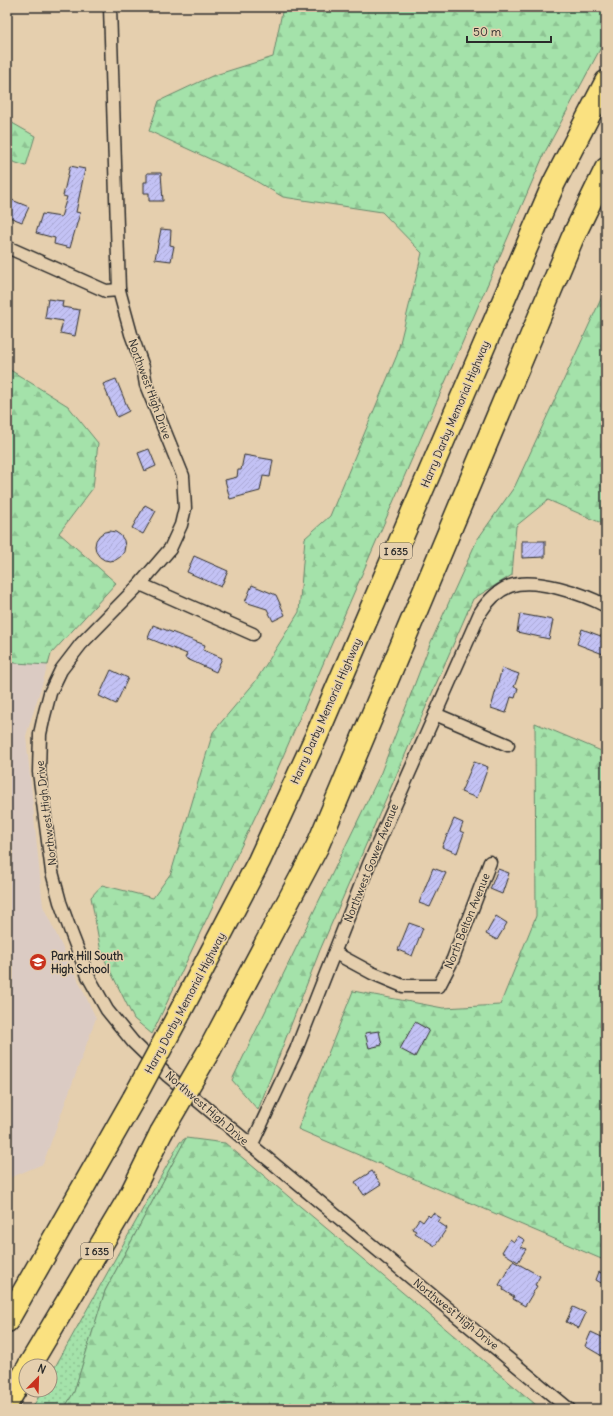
<svg xmlns="http://www.w3.org/2000/svg" width="613" height="1416" viewBox="0 0 613 1416" font-family="Delius,sans-serif">
  <style>
    .built { fill: #dbcbc3 }
    .grass { fill: url(#grass-dots); stroke: #68866a }
    .forest { fill: url(#forest-firs); stroke: #68866a }
    .building { fill: url(#building-hatch); stroke: #2b2b2b }
    .lines { fill: none; stroke-linecap: round; stroke-linejoin: round }
    .minor-casing { stroke: #2b2b2b; stroke-width: 15 }
    .motorway-casing { stroke: #2b2b2b; stroke-width: 25 }
    .minor { stroke: #e5cfae; stroke-width: 12 }
    .motorway { stroke: #fae180; stroke-width: 22 }
    .motorway-bridge-casing { stroke: #2b2b2b; stroke-width: 25; stroke-linecap: butt }
    .motorway-bridge { stroke: #fae180; stroke-width: 22 }
    .labels { text-anchor: middle; dominant-baseline: central; stroke-width: 3; stroke-linejoin: round; paint-order: stroke }
    .shield { fill: #e5cfae; stroke: #635c52; stroke-width: 1 }
    .shield-label { font-size: 10px; font-weight: bold; fill: #2b2b2b }
    .street-label { font-size: 11px; fill: #2b2b2b; stroke: #e5cfae }
    .poi-label { font-size: 11px; font-weight: bold; fill: #2b2b2b; stroke: #e5cfae; text-anchor: start }
  </style>
  <defs>
    <pattern id="grass-dots" width="8" height="8" patternUnits="userSpaceOnUse"><rect width="8" height="8" fill="#a4e2aa"/><path d="M2 2h.1M6 6h.1" fill="none" stroke="#8dc292" stroke-width="1.8" stroke-linecap="round"/></pattern>
    <pattern id="forest-firs" width="22" height="20" patternUnits="userSpaceOnUse"><rect width="22" height="20" fill="#a4e2aa"/><path d="M5 1l3.5 6h-7zM16 11l3.5 6h-7z" fill="#8dc292"/></pattern>
    <pattern id="building-hatch" width="6" height="6" patternUnits="userSpaceOnUse"><rect width="6" height="6" fill="#c3c2f5"/><path d="M-1 1l2-2M0 6l6-6M5 7l2-2" fill="none" stroke="#a8a7d2"/></pattern>
  </defs>
  <rect width="100%" height="100%" fill="#e5cfae"/>
  <filter id="ink" filterUnits="userSpaceOnUse"><feTurbulence type="fractalNoise" baseFrequency=".025" numOctaves="2"/><feDisplacementMap in="SourceGraphic" scale="8" xChannelSelector="R" yChannelSelector="G"/><feConvolveMatrix kernelMatrix="1 2 1 2 8 2 1 2 1" color-interpolation-filters="sRGB"/></filter>
  <g filter="url(#ink)">
    <!-- built -->
    <path class="built" d="M7,659L15,663L48,665L26,736L43,906L96,1018L43,1164L7,1179Z"/>
    <!-- grass -->
    <path class="grass" d="M186,1138L105,1291L74,1392L64,1409H32L42,1390H50V1376L180,1142Z"/>
    <!-- forest -->
    <g class="forest">
      <path d="M283,7H606V38L545,152L274,777L152,1034L134,1019L101,952L91,897L102,885L153,898L171,873L213,732L255,682L299,612L305,538L330,516L397,355L422,253L382,212L283,197L249,177L149,131L159,101L212,76L273,57Z"/>
      <path d="M7,120L35,136L26,166L7,160Z"/>
      <path d="M606,288V525L548,500L516,526L512,575L473,599L320,950L258,1110L232,1080L380,775L430,644L477,540L515,486Z"/>
      <path d="M7,368L68,406L98,443L93,488L59,533L116,583L51,654L48,665L15,663L7,659Z"/>
      <path d="M535,723L606,753V1261L298,1129L353,991L443,1008L500,1005L536,916Z"/>
      <path d="M186,1138L225,1143L541,1409H64L74,1392L105,1291Z"/>
    </g>
    <!-- building -->
    <g class="building">
      <path d="M70,166L85,169L76,212L80,213L70,248L54,244L55,238L36,233L42,214L61,217L67,197L63,196Z"/>
      <path d="M147,173H161L163,201H149V193H144V182H147Z"/>
      <path d="M7,198L29,207L22,222L7,216Z"/>
      <path d="M161,229L171,230L170,245L174,246L171,261L155,259Z"/>
      <path d="M48,299L63,301L62,307L80,310L75,336L60,333L63,321L45,318Z"/>
      <path d="M116,379L129,411L117,417L103,384Z"/>
      <path d="M149,449L156,466L145,471L138,453Z"/>
      <path d="M244,455L273,460L270,477L263,476L260,491L230,499L225,480L237,477L238,470H241Z"/>
      <path d="M145,505L156,511L143,534L132,528Z"/>
      <circle cx="110" cy="546" r="15"/>
      <path d="M522,541H545V557L522,558Z"/>
      <path d="M194,556L228,571L221,587L187,572Z"/>
      <path d="M252,585L276,595L285,615L273,621L267,609L245,602Z"/>
      <path d="M520,614L553,620L549,639L517,632Z"/>
      <path d="M153,625L205,645L203,650L222,658L216,672L185,658L187,654L148,638Z"/>
      <path d="M582,629L606,638L603,654L577,644Z"/>
      <path d="M502,668L519,674L514,687L518,688L515,698L511,697L506,713L491,708Z"/>
      <path d="M111,670L128,678L116,704L99,696Z"/>
      <path d="M474,762L488,767L477,798L461,792Z"/>
      <path d="M454,819L463,823L460,831L464,833L457,853L442,847Z"/>
      <path d="M433,868L446,873L430,907L419,903Z"/>
      <path d="M498,869L509,873L502,894L490,889Z"/>
      <path d="M496,916L507,923L497,940L486,934Z"/>
      <path d="M409,923L423,928L412,956L398,950Z"/>
      <path d="M415,1022L429,1030L415,1057L400,1049Z"/>
      <path d="M379,1031L382,1045L369,1048L365,1033Z"/>
      <path d="M372,1171L381,1184L364,1195L355,1182Z"/>
      <path d="M433,1213L441,1218L438,1222L447,1228L435,1246L415,1233L416,1231L412,1229L419,1219L423,1222L428,1215L430,1217Z"/>
      <path d="M518,1236L525,1240L521,1247L526,1249L518,1262L502,1252L510,1239L514,1242Z"/>
      <path d="M513,1261L540,1276L535,1285L537,1286L525,1306L513,1299L514,1297L503,1290L504,1288L499,1285Z"/>
      <path d="M599,1272L606,1275L603,1284L596,1280Z"/>
      <path d="M573,1307L586,1313L579,1328L566,1322Z"/>
      <path d="M591,1332L606,1339V1355L603,1354L602,1356L585,1346Z"/>
    </g>
    <g class="lines">
      <!-- minor casing -->
      <g class="minor-casing">
        <g id="minor">
          <path d="M110,7L119,290L131,334L143,367L146,385L183,476L185,508L181,525L170,549L140,584L81,644L61,670L50,693L44,716L40,734L39,772L52,872L60,902L72,935L88,976L107,1010L133,1042L168,1076L569,1409"/>
          <path d="M7,247L106,291L119,290"/>
          <path d="M140,584L253,634"/>
          <path d="M435,714L508,745"/>
          <path d="M335,953L372,973L403,986H439L453,959L490,862"/>
          <path d="M251,1146L296,1050L369,864L480,613C487,602 497,591 510,586C535,577 584,594 606,606"/>
        </g>
      </g>
      <!-- motorway casing -->
      <g class="motorway-casing">
        <g id="motorway">
          <path d="M178,1016L259,861L316,737L554,183L606,82"/>
          <path d="M210,1049L317,847L572,239L606,169"/>
          <path d="M7,1321L134,1098"/>
          <path d="M29,1366L129,1198L161,1133"/>
          <path d="M7,1403L26,1371"/>
        </g>
      </g>
      <!-- minor -->
      <use href="#minor" class="minor"/>
      <!-- motorway -->
      <use href="#motorway" class="motorway"/>
      <!-- motorway-bridge casing -->
      <g class="motorway-bridge-casing">
        <g id="motorway-bridge">
          <path d="M134,1098L178,1016"/>
          <path d="M161,1133L210,1049"/>
        </g>
      </g>
      <!-- motorway-bridge -->
      <use href="#motorway-bridge" class="motorway-bridge"/>
    </g>
  </g>
  <!-- icons -->
  <defs>
    <g id="school-disc" transform="scale(0.9)"><circle r="9.5" fill="#c8321e" stroke="#e5cfae"/><path d="M0-5L7-2L0 1L-7-2ZM-4 1L0 2.5L4 1V4Q0 6-4 4Z" fill="#fff"/></g>
  </defs>
  <g fill-rule="evenodd">
    <use href="#school-disc" x="38" y="962"/>
  </g>
  <g class="labels">
    <!-- shield labels -->
    <g class="shield">
      <rect x="380" y="543" width="32" height="16" rx="3"/>
      <rect x="81" y="1243" width="32" height="16" rx="3"/>
    </g>
    <g class="shield-label">
      <text x="396" y="551">I 635</text>
      <text x="97" y="1251">I 635</text>
    </g>
    <!-- street labels -->
    <g class="street-label">
      <text transform="translate(150 389) rotate(70)">Northwest High Drive</text>
      <text transform="translate(455 414) rotate(-67)">Harry Darby Memorial Highway</text>
      <text transform="translate(326 711) rotate(-66)">Harry Darby Memorial Highway</text>
      <text transform="translate(46 813) rotate(-97)">Northwest High Drive</text>
      <text transform="translate(371 863) rotate(-68)">Northwest Gower Avenue</text>
      <text transform="translate(467 921) rotate(-68)">North Belton Avenue</text>
      <text transform="translate(185 1003) rotate(-62)">Harry Darby Memorial Highway</text>
      <text transform="translate(207 1108) rotate(41)">Northwest High Drive</text>
      <text transform="translate(456 1314) rotate(39)">Northwest High Drive</text>
    </g>
    <!-- poi labels -->
    <g class="poi-label">
      <text x="51" y="956">Park Hill South<tspan x="51" dy="13">High School</tspan></text>
    </g>
  </g>
  <!-- margin -->
  <rect width="613" height="1416" fill="none" stroke="#e5cfae" stroke-width="24"/>
  <rect x="12" y="12" width="589" height="1392" fill="none" stroke="#2b2b2b" stroke-width="1.5" filter="url(#ink)"/>
  <!-- north arrow -->
  <g transform="translate(38 1378) rotate(23)"><circle r="19" fill="#e5cfae" stroke="#9b8d7a"/>
  <path d="M0-3L7 15L0 10L-7 15Z" fill="#c8321e"/>
  <text y="-6" font-size="11" font-weight="bold" text-anchor="middle" fill="#2b2b2b">N</text>
  </g>
  <!-- scale -->
  <path d="M467 36v6h84v-6" fill="none" stroke="#2b2b2b" stroke-width="2"/>
  <text x="473" y="36" font-size="12" fill="#2b2b2b" stroke="#e5cfae" stroke-width="3" paint-order="stroke">50 m</text>
</svg>
